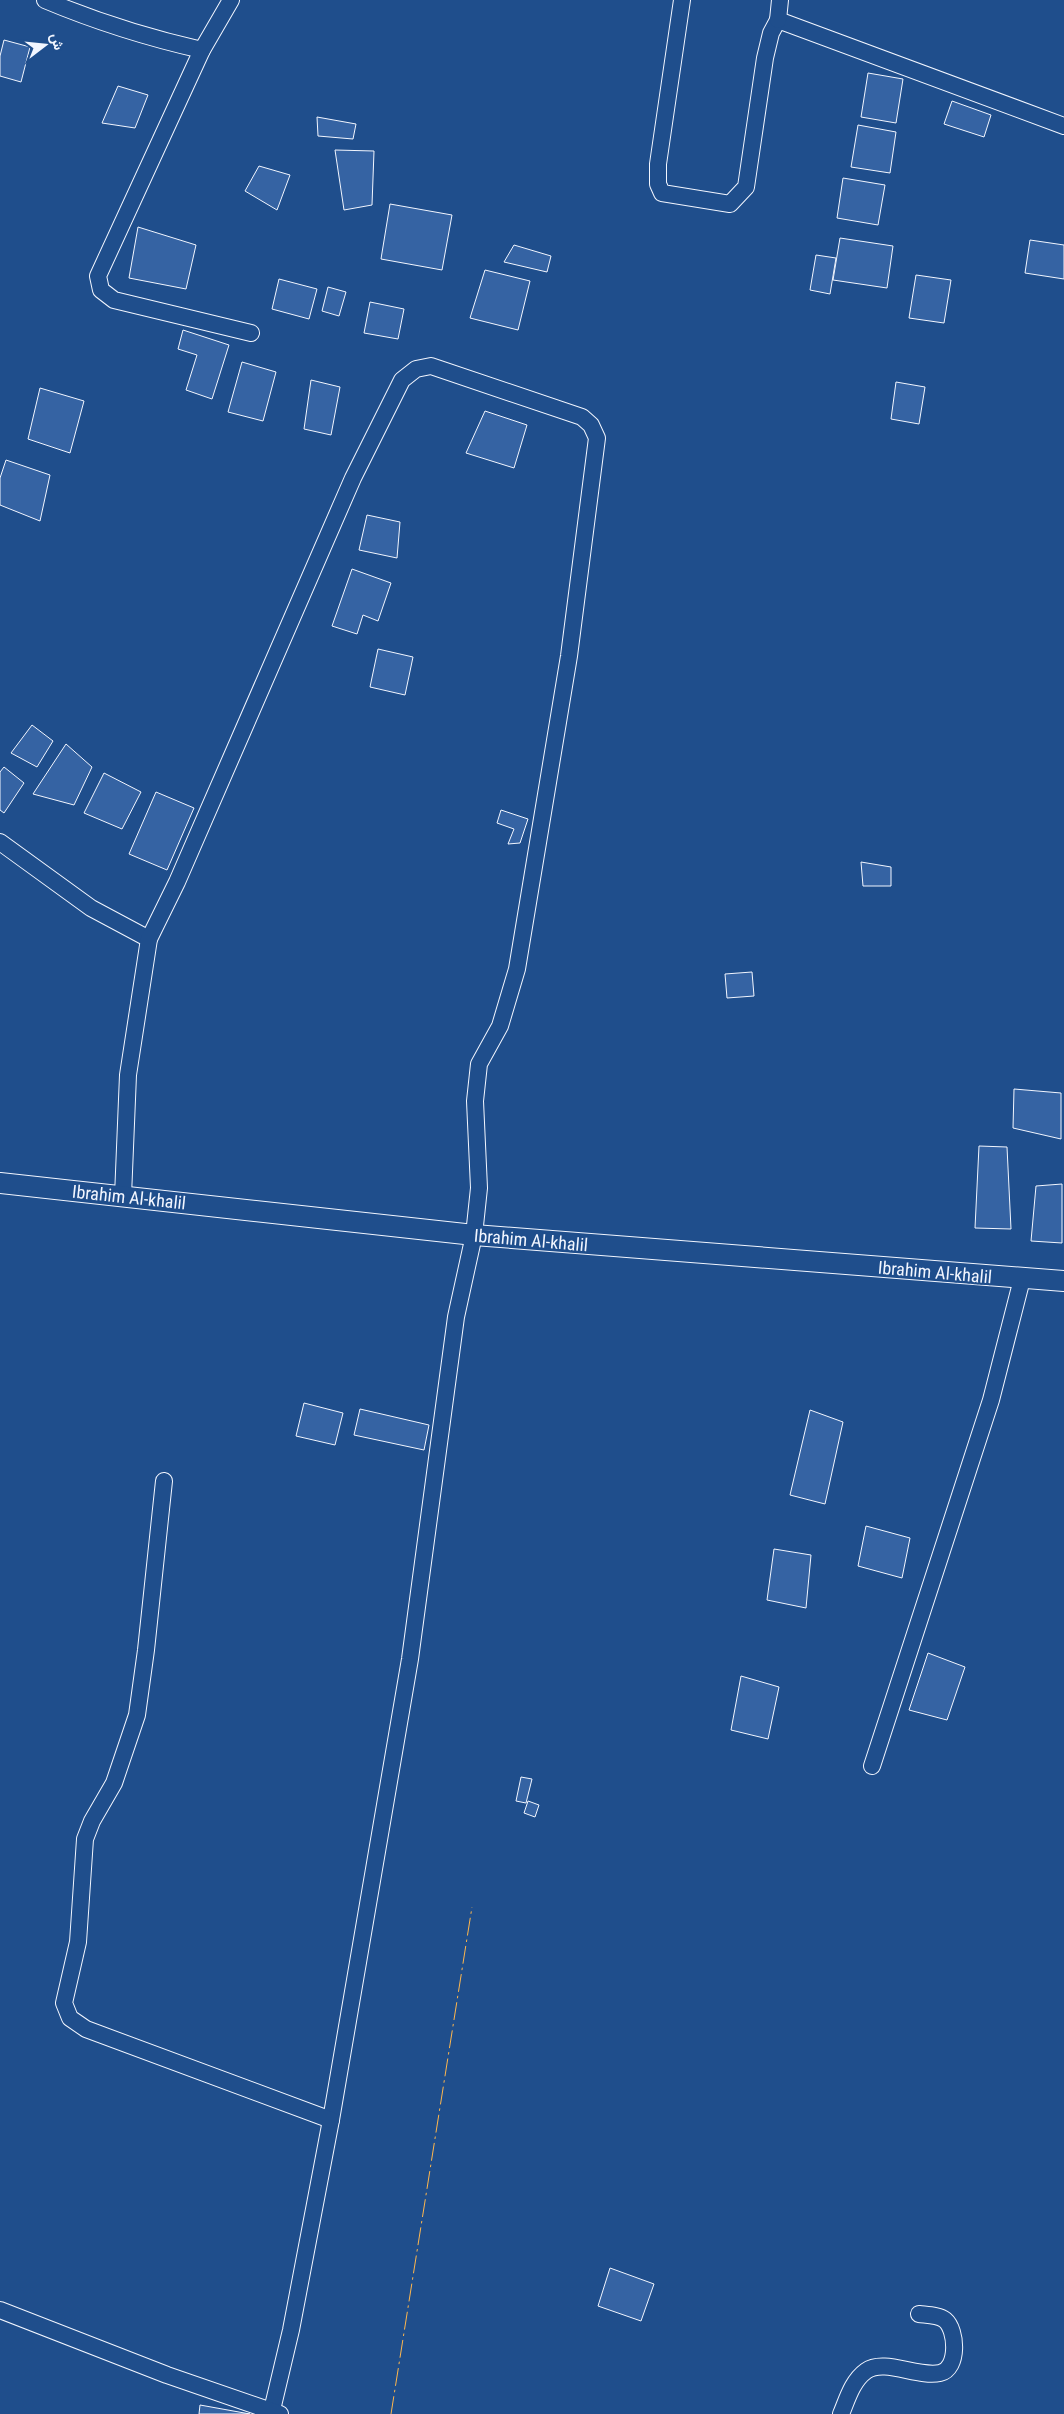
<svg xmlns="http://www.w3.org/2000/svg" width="1064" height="2414" viewBox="0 0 1064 2414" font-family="'Roboto Condensed',Vazirmatn,sans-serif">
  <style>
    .building { fill: #3563a3; stroke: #f2f6ff }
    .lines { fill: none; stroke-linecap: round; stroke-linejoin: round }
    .minor-casing { stroke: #f2f6ff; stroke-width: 18 }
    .tertiary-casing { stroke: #f2f6ff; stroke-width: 22 }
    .minor { stroke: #1f4e8c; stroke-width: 16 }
    .tertiary { stroke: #1f4e8c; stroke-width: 20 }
    .power { stroke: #ffb74d; stroke-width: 1; stroke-dasharray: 18 4 2.5 4; stroke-linecap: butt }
    .labels { text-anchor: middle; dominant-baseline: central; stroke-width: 4; stroke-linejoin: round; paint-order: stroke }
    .street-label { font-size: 18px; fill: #f2f6ff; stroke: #1f4e8c }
  </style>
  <rect width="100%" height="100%" fill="#1f4e8c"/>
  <!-- building -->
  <g class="building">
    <path d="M4,40L30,47L21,82L0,76V56Z"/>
    <path d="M868,73L903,79L896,123L861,117Z"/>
    <path d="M118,86L148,95L135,128L102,123Z"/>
    <path d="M952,101L991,115L984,137L944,124Z"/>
    <path d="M317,117L356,124L353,139L318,136Z"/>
    <path d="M858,125L896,132L890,173L851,167Z"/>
    <path d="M335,150L374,151L372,205L344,210Z"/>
    <path d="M259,166L290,175L277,210L245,191Z"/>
    <path d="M843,178L885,185L878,225L837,218Z"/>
    <path d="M390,204L452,215L442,270L381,259Z"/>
    <path d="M138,227L196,245L186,289L129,278Z"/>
    <path d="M840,238L893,246L887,288L833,280Z"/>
    <path d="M1030,240L1064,245V279L1025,273Z"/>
    <path d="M514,245L551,256L547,272L504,262Z"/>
    <path d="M816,255L836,258L830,294L810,290Z"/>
    <path d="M485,270L530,281L518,330L470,318Z"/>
    <path d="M916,275L951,280L944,323L909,318Z"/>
    <path d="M279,279L317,289L309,319L272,309Z"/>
    <path d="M328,287L346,292L339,316L322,311Z"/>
    <path d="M370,302L404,309L398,339L364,333Z"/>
    <path d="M183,330L229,345L212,399L186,390L197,355L178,349Z"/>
    <path d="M242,362L276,372L263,421L228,412Z"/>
    <path d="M311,380L340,387L331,435L304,429Z"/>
    <path d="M896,382L925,387L919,424L891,419Z"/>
    <path d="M40,388L84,401L70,453L28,439Z"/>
    <path d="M485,411L527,425L514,468L466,453Z"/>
    <path d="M6,460L50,475L40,521L0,505V478Z"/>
    <path d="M367,515L400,522L397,558L359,550Z"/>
    <path d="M352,569L391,583L378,621L363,615L357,634L332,626Z"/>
    <path d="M378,649L413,657L405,695L370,687Z"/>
    <path d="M32,725L53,741L37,767L11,753Z"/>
    <path d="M66,744L92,767L74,805L33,794Z"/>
    <path d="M4,767L24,783L4,813L0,810V772Z"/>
    <path d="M104,773L141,792L122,829L84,813Z"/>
    <path d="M156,792L194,808L167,870L129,854Z"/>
    <path d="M501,810L528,819L520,843L508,844L514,829L497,823Z"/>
    <path d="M861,862L891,867V886H863Z"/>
    <path d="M752,972L754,996L727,998L725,974Z"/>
    <path d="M1014,1089L1061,1093V1139L1013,1128Z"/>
    <path d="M979,1146L1007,1147L1011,1229L975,1228Z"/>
    <path d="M1062,1184V1243L1031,1241L1036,1186Z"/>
    <path d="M304,1403L343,1413L335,1445L296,1436Z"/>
    <path d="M360,1409L429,1425L424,1450L354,1435Z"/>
    <path d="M810,1410L843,1422L825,1504L790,1495Z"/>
    <path d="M866,1526L910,1538L902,1578L858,1566Z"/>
    <path d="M774,1549L811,1555L806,1608L767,1600Z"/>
    <path d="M928,1653L965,1667L947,1720L909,1710Z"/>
    <path d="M741,1676L779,1687L768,1739L731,1730Z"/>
    <path d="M521,1777L532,1779L526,1803L516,1801Z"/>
    <path d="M528,1801L539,1805L535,1817L524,1813Z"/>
    <path d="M610,2268L654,2284L641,2321L598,2306Z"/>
    <path d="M200,2405L250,2414H199Z"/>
  </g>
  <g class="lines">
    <!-- minor casing -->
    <g class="minor-casing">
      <g id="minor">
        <path d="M45,0C95,21 149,38 202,50"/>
        <path d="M231,0L202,50L98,276L101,290L114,300L251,333"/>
        <path d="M682,0L658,164V184L662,193L730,204L746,187L765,58L771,33L778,20L1064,126"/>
        <path d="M778,20L780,0"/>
        <path d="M0,842L91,908L149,939"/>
        <path d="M123,1196L128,1075L149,939L177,882L353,478L402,380L416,369L431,366L582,417L591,425L597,438L569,656L517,969L500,1026L479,1064L475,1101L479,1188L474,1235L456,1317L410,1659L331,2120L291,2330L272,2410"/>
        <path d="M164,1481L146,1650L137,1715L114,1783L92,1821L85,1839L78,1942L64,2003L70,2018L86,2029L331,2120"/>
        <path d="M872,1766L991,1400L1022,1279"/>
        <path d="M0,2310L167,2375L280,2414"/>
        <path d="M841,2414C847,2400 852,2381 866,2371C884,2358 918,2378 940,2373C959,2369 957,2330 945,2320C939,2315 926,2315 919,2314"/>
      </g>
    </g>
    <!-- tertiary casing -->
    <g class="tertiary-casing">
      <path id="tertiary" d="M0,1183L474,1235L1064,1281"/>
    </g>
    <!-- minor -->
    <use href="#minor" class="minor"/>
    <!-- tertiary -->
    <use href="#tertiary" class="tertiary"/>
    <!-- power -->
    <path class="power" d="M391,2414L472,1907"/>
  </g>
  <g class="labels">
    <!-- street labels -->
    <g class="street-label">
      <text transform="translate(129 1197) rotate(6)">Ibrahim Al-khalil</text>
      <text transform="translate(531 1240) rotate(5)">Ibrahim Al-khalil</text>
      <text transform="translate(935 1272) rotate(5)">Ibrahim Al-khalil</text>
    </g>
  </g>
  <!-- north arrow -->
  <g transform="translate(45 45) rotate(74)" stroke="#1f4e8c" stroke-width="4" paint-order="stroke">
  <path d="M0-4L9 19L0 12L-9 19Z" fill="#f2f6ff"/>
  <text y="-8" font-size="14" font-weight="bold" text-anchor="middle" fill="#f2f6ff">ش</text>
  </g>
</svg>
